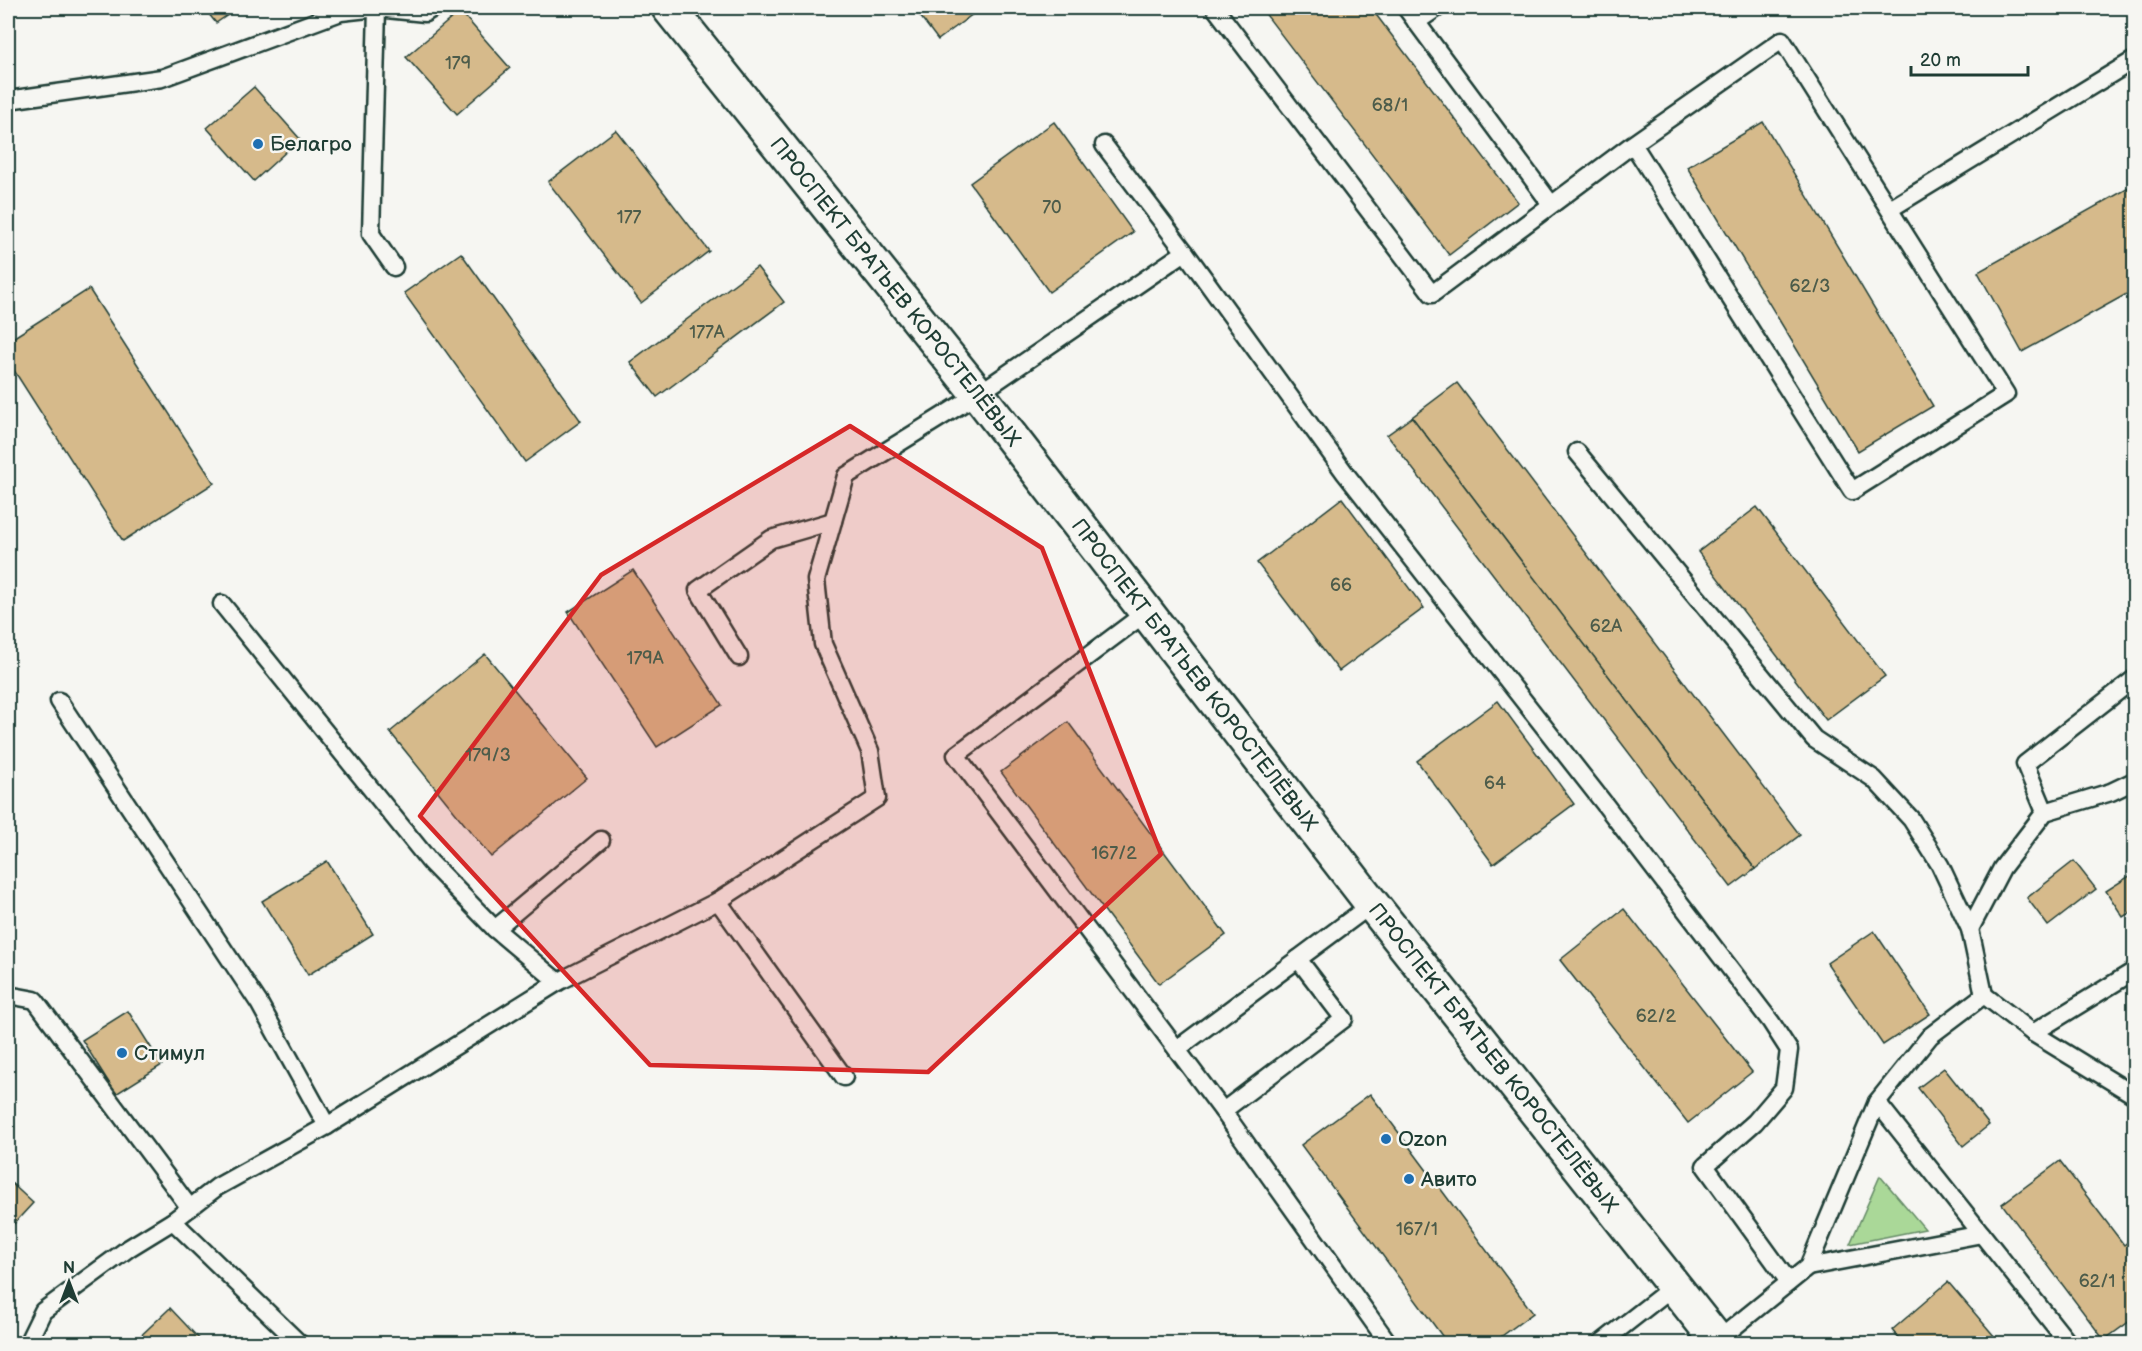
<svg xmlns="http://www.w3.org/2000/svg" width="2142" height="1351" viewBox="0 0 2142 1351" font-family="'Balsamiq Sans',sans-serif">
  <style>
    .green { fill: #aad898; stroke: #648a66; stroke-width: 1.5 }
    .building { fill: #d6ba8b; stroke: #1f3d34; stroke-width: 1.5 }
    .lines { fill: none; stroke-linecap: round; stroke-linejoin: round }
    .service-casing { stroke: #1f3d34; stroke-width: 21 }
    .primary-casing { stroke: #1f3d34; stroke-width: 38 }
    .service { stroke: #f6f6f2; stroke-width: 16 }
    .primary { stroke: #f6f6f2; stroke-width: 33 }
    .marked { fill: #d62828; fill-opacity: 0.2; stroke: #d62828; stroke-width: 4.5; stroke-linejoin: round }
    .poi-dot { fill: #1f6fb2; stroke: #f6f6f2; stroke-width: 2 }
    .labels { text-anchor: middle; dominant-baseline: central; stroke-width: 5; stroke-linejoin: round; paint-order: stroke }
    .number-label { font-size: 18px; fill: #4d5c4a }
    .poi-label { font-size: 21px; fill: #1f3d34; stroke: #f6f6f2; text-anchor: start }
    .street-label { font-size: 21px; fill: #1f3d34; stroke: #f6f6f2 }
  </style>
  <rect width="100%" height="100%" fill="#f6f6f2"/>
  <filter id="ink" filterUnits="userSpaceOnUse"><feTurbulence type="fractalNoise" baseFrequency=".0167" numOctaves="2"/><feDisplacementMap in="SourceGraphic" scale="12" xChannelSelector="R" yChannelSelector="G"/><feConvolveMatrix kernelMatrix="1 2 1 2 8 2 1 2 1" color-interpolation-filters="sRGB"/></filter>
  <g filter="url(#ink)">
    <!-- green -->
    <path class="green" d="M1880,1176L1925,1229L1850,1244Z"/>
    <!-- building -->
    <g class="building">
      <path d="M204,8H238L216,23Z"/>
      <path d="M914,8H981L938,40Z"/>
      <path d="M1261,8H1371L1518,202L1449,255Z"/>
      <path d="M460,11L510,68L457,114L406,57Z"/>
      <path d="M254,87L300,139L254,181L207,128Z"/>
      <path d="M1054,122L1133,232L1049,292L970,183Z"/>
      <path d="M1763,122L1933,406L1858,451L1687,167Z"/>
      <path d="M616,130L709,251L641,303L548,182Z"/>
      <path d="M2134,185V290L2022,352L1978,272Z"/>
      <path d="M461,253L581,421L525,462L404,293Z"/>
      <path d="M757,267L784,302L657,397L630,362Z"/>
      <path d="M89,289L214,483L123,541L8,361V341Z"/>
      <path d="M1457,383L1800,835L1755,869L1412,417Z"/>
      <path d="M1412,417L1755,869L1731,887L1387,435Z"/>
      <path d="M1342,498L1424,608L1339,671L1257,563Z"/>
      <path d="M1757,507L1885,676L1826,720L1698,552Z"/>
      <path d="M633,570L722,705L657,747L568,612Z"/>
      <path d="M485,654L587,778L491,857L390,732Z"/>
      <path d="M1498,701L1574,804L1493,864L1417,761Z"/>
      <path d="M1068,722L1226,935L1159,984L1001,772Z"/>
      <path d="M327,861L373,934L308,975L262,901Z"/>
      <path d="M2074,861L2096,889L2048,926L2027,898Z"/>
      <path d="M2134,873V910L2123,917L2106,891Z"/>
      <path d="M1624,909L1752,1072L1688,1123L1560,960Z"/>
      <path d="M1874,931L1930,1014L1883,1045L1827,963Z"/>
      <path d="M128,1011L162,1065L116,1094L82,1040Z"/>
      <path d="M1944,1068L1989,1125L1963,1146L1918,1088Z"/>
      <path d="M1370,1094L1533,1313L1491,1344H1448L1301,1145Z"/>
      <path d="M2060,1161L2124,1245L2134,1237V1318L2104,1340L2002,1204Z"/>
      <path d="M8,1180L33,1203L8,1230Z"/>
      <path d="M1948,1282L2001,1344H1903L1892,1330Z"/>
      <path d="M170,1308L204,1344H132Z"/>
    </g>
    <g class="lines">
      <!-- service casing -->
      <g class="service-casing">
        <g id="service">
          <path d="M377,8L371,234L394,267"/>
          <path d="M1215,8L1432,294L1633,144L1782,40L2006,394L1852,491L1633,144"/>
          <path d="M1406,8L1551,204"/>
          <path d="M1416,22L1437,8"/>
          <path d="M8,100L162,78L341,12L377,8L425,13L433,8"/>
          <path d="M1104,145L1185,252L1345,473L1603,802L1771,1022L1789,1050L1784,1088L1755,1122L1705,1166L1789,1282"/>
          <path d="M1890,209L2134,60"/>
          <path d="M1577,452L1814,739L1874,779L1911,819L1940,865L1970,929L1984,995"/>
          <path d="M222,604L430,862L495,929L558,982"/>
          <path d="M1148,611L956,755L1223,1111L1389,1344"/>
          <path d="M739,657L698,590L771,539L833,521"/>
          <path d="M59,701L259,1003L327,1126"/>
          <path d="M2045,812L2025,764L2134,679"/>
          <path d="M718,901L844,1077"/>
          <path d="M495,929L601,840"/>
          <path d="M1970,929L2002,868L2045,812L2111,792L2134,781"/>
          <path d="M8,995L35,1000L190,1208"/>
          <path d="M2033,1033L2134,971"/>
          <path d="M1177,1049L1372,904"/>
          <path d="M1877,1102L2069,1344"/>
          <path d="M1223,1111L1344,1019L1298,959"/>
          <path d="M173,1221L300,1344"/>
          <path d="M1808,1267L1982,1234"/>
          <path d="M1718,1340L1808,1267L1877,1102L1930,1036L1984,995L2033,1033L2134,1095"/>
          <path d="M27,1344L43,1311L129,1248L173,1221L217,1187L327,1126L558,982L718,901L877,798L870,751L823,644L816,580L846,476L978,394L1185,252"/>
          <path d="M1600,1344L1674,1286"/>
        </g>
      </g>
      <!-- primary casing -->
      <g class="primary-casing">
        <g id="primary">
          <path id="s1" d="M669,8L978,394L1372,904L1720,1344"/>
        </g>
      </g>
      <!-- service -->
      <use href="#service" class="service"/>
      <!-- primary -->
      <use href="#primary" class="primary"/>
    </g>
  </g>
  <!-- marked area -->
  <path class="marked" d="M850,426L1042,548L1161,854L928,1072L650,1065L420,816L601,575Z"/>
  <!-- markers -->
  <g class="poi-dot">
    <circle cx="258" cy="144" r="6"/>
    <circle cx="122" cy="1053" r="6"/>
    <circle cx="1386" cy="1139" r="6"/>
    <circle cx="1409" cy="1179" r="6"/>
  </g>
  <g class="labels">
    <!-- number labels -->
    <g class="number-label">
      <text x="458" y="63">179</text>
      <text x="1390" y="105">68/1</text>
      <text x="1052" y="207">70</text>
      <text x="629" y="217">177</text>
      <text x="1810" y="286">62/3</text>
      <text x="707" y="332">177А</text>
      <text x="1341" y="585">66</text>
      <text x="1606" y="626">62А</text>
      <text x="645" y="658">179А</text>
      <text x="488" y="755">179/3</text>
      <text x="1495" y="783">64</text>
      <text x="1114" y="853">167/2</text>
      <text x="1656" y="1016">62/2</text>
      <text x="1417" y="1229">167/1</text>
      <text x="2097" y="1281">62/1</text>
    </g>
    <!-- poi labels -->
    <g class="poi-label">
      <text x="270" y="144">Белагро</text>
      <text x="134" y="1053">Стимул</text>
      <text x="1398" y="1139">Ozon</text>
      <text x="1421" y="1179">Авито</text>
    </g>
    <!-- street labels -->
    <g class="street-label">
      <text stroke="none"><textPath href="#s1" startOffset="363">ПРОСПЕКТ БРАТЬЕВ КОРОСТЕЛЁВЫХ</textPath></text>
      <text stroke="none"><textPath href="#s1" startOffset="849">ПРОСПЕКТ БРАТЬЕВ КОРОСТЕЛЁВЫХ</textPath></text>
      <text stroke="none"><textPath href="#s1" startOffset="1335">ПРОСПЕКТ БРАТЬЕВ КОРОСТЕЛЁВЫХ</textPath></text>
    </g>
  </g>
  <!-- margin -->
  <rect width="2142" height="1351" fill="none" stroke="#f6f6f2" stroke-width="30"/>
  <rect x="15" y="15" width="2112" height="1321" fill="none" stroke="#1f3d34" stroke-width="2" filter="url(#ink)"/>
  <!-- north arrow -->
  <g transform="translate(69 1282)" stroke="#f6f6f2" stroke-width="4.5" paint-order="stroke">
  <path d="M0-4.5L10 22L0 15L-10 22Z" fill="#1f3d34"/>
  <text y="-9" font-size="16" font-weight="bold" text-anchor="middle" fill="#1f3d34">N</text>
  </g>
  <!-- scale -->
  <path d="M1911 66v9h117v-9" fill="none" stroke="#1f3d34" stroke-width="3"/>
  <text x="1920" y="66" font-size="18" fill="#1f3d34" stroke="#f6f6f2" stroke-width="4.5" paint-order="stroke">20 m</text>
</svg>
